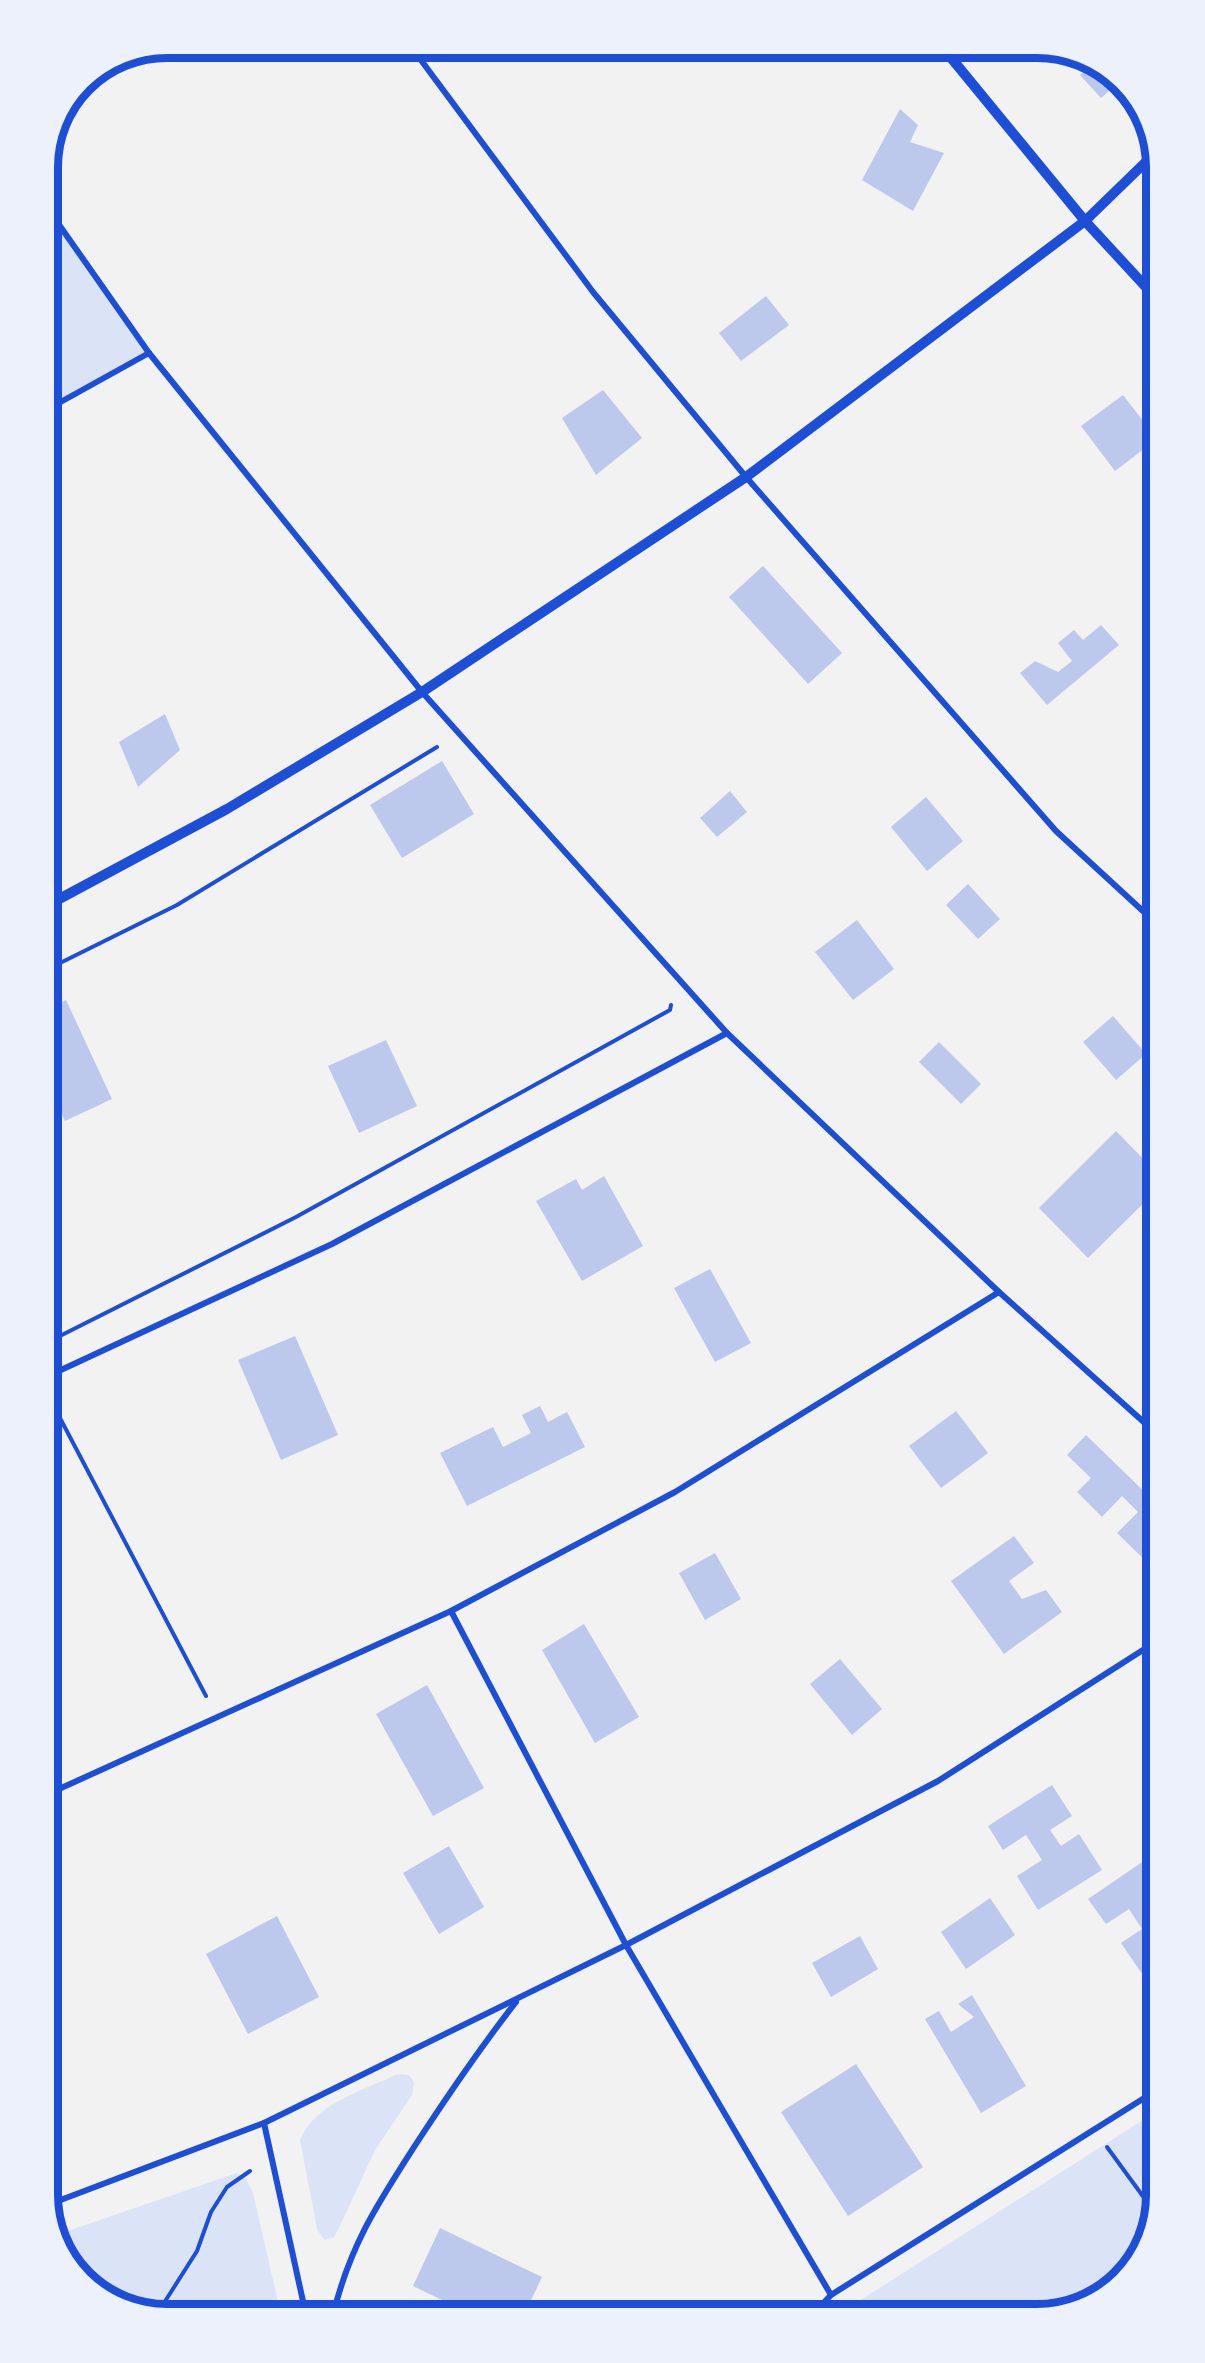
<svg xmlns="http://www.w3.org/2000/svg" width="1205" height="2363" viewBox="0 0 1205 2363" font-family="'PT Sans',sans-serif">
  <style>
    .green { fill: #dbe4f7 }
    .building { fill: #bdc9ec }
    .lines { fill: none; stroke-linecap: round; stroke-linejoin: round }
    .path { stroke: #1d4ed8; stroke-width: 4 }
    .minor { stroke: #1d4ed8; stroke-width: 6 }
    .tertiary { stroke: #1d4ed8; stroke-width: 10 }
    .rim { fill: none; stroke: #1d4ed8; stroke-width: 8 }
  </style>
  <rect width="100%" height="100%" fill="#f2f2f2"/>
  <!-- green -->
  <g class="green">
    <path d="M48,209L149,353L48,409Z"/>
    <path d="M398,2074L409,2075L414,2082L412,2095L375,2150L339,2228L334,2237L324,2240L317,2229L300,2140C315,2103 364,2090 398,2074Z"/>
    <path d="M1157,2111V2196L1137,2262L1083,2306L1038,2315H837Z"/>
    <path d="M237,2173L246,2178L253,2193L281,2315H160L101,2295L57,2241L56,2235Z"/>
  </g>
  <!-- building -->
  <g class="building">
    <path d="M1091,65L1110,72L1118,83L1101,98L1080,75Z"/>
    <path d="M900,109L918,125L910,142L944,153L913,211L862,180Z"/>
    <path d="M766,296L789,325L741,361L719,333Z"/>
    <path d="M603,390L642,438L596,475L562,418Z"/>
    <path d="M1123,395L1157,439L1115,471L1081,426Z"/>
    <path d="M763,566L842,653L808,684L729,597Z"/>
    <path d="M1101,625L1119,645L1047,705L1020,673L1035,661L1058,672L1072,661L1058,643L1074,630L1083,640Z"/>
    <path d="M165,714L180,750L138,787L119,742Z"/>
    <path d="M442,761L474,814L402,858L370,805Z"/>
    <path d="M730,791L747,812L717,837L700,818Z"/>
    <path d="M926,797L963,841L927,871L891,827Z"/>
    <path d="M968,884L1000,919L978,939L946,905Z"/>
    <path d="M857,920L894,969L853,1000L815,952Z"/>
    <path d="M66,1000L112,1099L65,1121L48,1085V1008Z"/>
    <path d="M1113,1016L1146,1054L1116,1080L1083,1042Z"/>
    <path d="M386,1040L417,1106L359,1133L328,1066Z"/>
    <path d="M939,1042L981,1084L961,1104L919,1062Z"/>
    <path d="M1116,1131L1157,1173V1190L1088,1258L1039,1208Z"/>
    <path d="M604,1176L643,1246L582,1281L536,1201L576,1179L582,1190Z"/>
    <path d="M710,1269L751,1343L715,1362L674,1288Z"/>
    <path d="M295,1336L338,1435L281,1460L238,1360Z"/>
    <path d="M540,1406L548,1422L567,1412L585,1447L467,1506L440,1453L493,1427L503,1447L531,1433L522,1415Z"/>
    <path d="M956,1411L988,1453L941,1488L909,1446Z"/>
    <path d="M1086,1435L1157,1504V1547L1145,1560L1117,1533L1138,1512L1122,1496L1102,1517L1077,1492L1091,1478L1067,1455Z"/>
    <path d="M1014,1536L1034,1563L1009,1581L1022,1599L1046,1590L1062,1612L1004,1654L951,1581Z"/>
    <path d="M715,1553L741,1599L705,1620L679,1573Z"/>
    <path d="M584,1624L639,1717L595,1743L542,1650Z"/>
    <path d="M840,1659L882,1709L852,1735L810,1684Z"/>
    <path d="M427,1685L484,1788L433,1816L376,1714Z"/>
    <path d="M1052,1785L1072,1816L1050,1830L1061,1846L1079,1834L1102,1870L1038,1910L1017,1876L1042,1860L1026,1835L1003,1850L988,1826Z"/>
    <path d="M449,1846L484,1907L439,1934L403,1873Z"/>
    <path d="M1157,1852V1979L1149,1984L1121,1943L1142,1929L1129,1909L1106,1924L1088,1899Z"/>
    <path d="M990,1898L1015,1935L966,1969L941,1932Z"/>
    <path d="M277,1916L319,1997L248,2034L206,1954Z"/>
    <path d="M860,1936L878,1969L831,1997L812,1963Z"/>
    <path d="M972,1995L1026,2086L981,2113L925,2019L939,2011L951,2032L974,2017L958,2004Z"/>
    <path d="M856,2064L923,2167L848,2216L781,2112Z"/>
    <path d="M440,2228L542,2277L524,2315H473L413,2286Z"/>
  </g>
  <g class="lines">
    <!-- path -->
    <g class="path">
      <path d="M48,969L177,905L437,747"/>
      <path d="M48,1342L296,1217L670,1010L671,1005"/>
      <path d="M50,1399L206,1696"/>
      <path d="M1107,2147L1153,2210"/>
      <path d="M157,2314L197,2251L211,2212L227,2187L250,2171"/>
    </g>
    <!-- minor -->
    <g class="minor">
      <path d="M412,48L593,292L746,477L1056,831L1157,924"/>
      <path d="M48,209L149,353L422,692L727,1033L999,1292L1157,1434"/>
      <path d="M48,409L149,353"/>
      <path d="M48,1376L332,1244L727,1033"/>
      <path d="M451,1611L626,1945L831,2295"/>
      <path d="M48,1794L451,1611L675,1492L999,1292"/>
      <path d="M264,2123L306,2315"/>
      <path d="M50,2204L264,2123L626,1945L938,1781L1157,1641"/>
      <path d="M333,2315C350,2245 378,2203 416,2144C448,2095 480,2048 516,2002"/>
      <path d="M812,2315L831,2295L1157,2090"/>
    </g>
    <!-- tertiary -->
    <g class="tertiary">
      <path d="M943,48L1085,221L1157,299"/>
      <path d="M48,905L227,809L422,692L746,477L1085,221L1154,154"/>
    </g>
  </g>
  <!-- crop -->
  <path d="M0 0H1205V2363H0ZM167 58H1037A109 109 0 0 1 1146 167V2195A109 109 0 0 1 1037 2304H167A109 109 0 0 1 58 2195V167A109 109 0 0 1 167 58Z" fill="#edf1fc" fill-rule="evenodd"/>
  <path class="rim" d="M167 58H1037A109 109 0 0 1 1146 167V2195A109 109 0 0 1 1037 2304H167A109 109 0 0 1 58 2195V167A109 109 0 0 1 167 58Z"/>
</svg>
